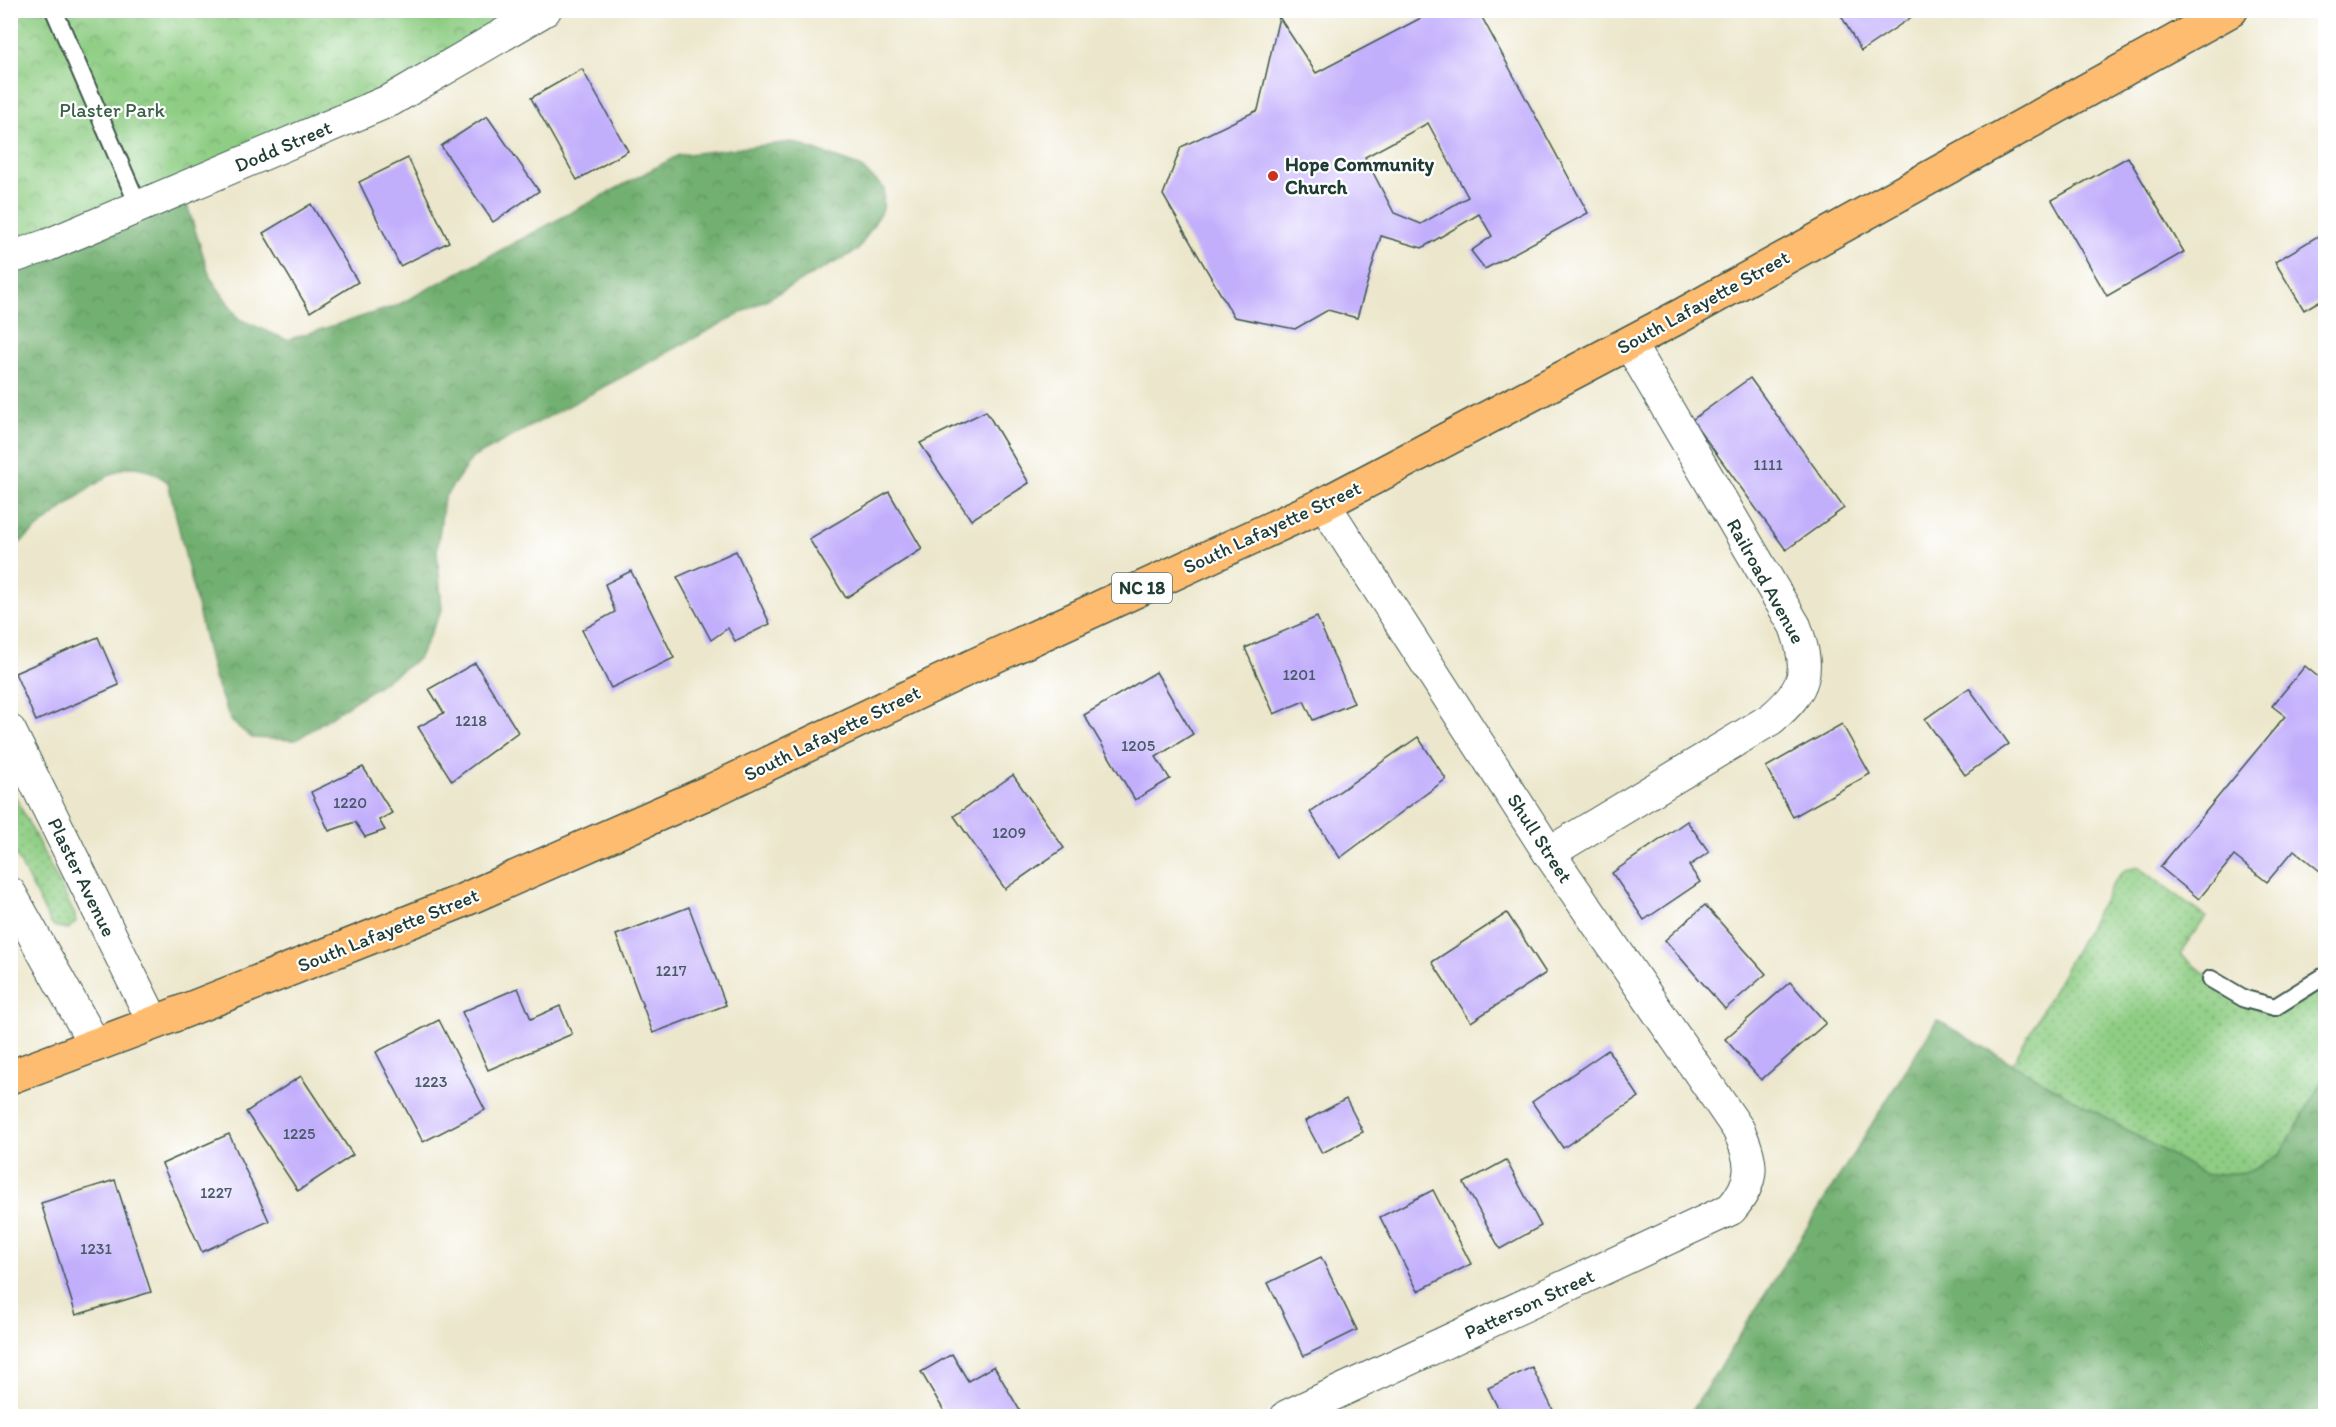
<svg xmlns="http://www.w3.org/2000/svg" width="2336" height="1427" viewBox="0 0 2336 1427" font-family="Itim,sans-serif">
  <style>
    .grass { fill: url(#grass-dots); stroke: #56855c; stroke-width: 1.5 }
    .forest { fill: url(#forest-crowns); stroke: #487652; stroke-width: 1.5 }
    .park { fill: url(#park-crowns); stroke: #56855c; stroke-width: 1.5 }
    .building { fill: #c2affc; fill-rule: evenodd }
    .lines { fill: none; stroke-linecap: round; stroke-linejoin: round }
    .service-casing { stroke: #3e564b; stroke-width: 20 }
    .minor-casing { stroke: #3e564b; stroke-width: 34 }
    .primary-casing { stroke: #3e564b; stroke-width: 36 }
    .service { stroke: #fff; stroke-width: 16 }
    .minor { stroke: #fff; stroke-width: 32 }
    .primary { stroke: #febc70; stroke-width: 33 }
    .poi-dot { fill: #c8321e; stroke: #fff; stroke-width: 2 }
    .labels { text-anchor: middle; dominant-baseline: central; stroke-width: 4.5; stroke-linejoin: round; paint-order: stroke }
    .number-label { font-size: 16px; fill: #485a66 }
    .shield { fill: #fff; stroke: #627771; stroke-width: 1.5 }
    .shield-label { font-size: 18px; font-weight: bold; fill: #1f3d34 }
    .park-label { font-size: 20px; fill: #3b6148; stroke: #fff }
    .street-label { font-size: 20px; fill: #1f3d34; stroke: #fff }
    .poi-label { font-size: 20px; font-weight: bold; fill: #1f3d34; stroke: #fff; text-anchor: start }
  </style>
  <defs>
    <pattern id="grass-dots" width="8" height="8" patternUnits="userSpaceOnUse" patternTransform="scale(1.5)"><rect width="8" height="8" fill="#8ecd83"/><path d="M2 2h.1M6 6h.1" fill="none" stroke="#73a86c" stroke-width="1.8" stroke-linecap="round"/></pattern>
    <pattern id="forest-crowns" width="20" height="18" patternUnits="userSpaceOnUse" patternTransform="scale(1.5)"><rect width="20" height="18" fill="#72b071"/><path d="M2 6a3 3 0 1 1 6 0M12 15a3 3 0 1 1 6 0" fill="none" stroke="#5d905e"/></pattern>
    <pattern id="park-crowns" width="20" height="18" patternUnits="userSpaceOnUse" patternTransform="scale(1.5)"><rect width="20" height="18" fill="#8ecd83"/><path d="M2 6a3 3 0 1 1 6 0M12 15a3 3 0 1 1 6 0" fill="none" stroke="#73a86c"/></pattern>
  </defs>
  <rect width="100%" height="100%" fill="#fff"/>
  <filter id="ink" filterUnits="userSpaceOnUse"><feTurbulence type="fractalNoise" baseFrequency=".0167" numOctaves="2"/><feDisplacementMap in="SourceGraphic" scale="12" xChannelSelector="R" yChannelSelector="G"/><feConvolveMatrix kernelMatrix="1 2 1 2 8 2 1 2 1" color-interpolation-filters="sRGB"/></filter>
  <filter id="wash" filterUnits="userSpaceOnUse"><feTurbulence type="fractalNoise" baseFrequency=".008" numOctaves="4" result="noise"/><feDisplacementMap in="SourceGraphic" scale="24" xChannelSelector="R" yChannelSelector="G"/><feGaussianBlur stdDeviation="1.35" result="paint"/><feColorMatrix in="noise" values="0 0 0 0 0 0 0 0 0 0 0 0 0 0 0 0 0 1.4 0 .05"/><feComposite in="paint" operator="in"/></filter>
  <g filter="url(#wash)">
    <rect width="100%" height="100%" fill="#ece7cc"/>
    <!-- grass -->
    <g class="grass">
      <path d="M11,788L75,915L76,922L68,929L56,927L51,924L11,845Z"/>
      <path d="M2139,867L2206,917L2180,954L2211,979L2275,1007L2325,975V1078L2280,1155L2248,1172L2205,1175L2012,1064L2113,883L2125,870Z"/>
    </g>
    <!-- forest -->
    <g class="forest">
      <path d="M792,142L859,166L884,188L883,209L858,250L472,458L444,498L437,551L442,610L418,659L296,740L252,738L231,721L214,678L168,482C155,473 145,466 129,467C107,469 32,533 11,550V258L182,189L210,277L239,319L287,340L396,306L679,155Z"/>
      <path d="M1937,1020L2205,1175L2248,1172L2280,1155L2325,1078V1416H1689Z"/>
    </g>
    <!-- park -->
    <path class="park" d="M10,11H545L391,100L11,258Z"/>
    <g id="blocks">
      <!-- building -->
      <g class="building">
        <path d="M1436,10H1478L1588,213L1485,269L1471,251L1492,236L1479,214L1422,248L1381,236L1357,318L1328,310L1295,329L1234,317L1163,195L1181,147L1258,110L1279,17L1316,73ZM1428,123L1468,197L1421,224L1394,213L1365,157Z"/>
        <path d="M1838,10H1922L1861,51Z"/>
        <path d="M582,69L628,151L577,180L531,98Z"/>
        <path d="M487,116L539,191L493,222L441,146Z"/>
        <path d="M2128,157L2184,252L2107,296L2052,200Z"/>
        <path d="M408,158L449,242L400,266L359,182Z"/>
        <path d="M311,204L358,282L310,312L263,233Z"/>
        <path d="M2326,231V297L2304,310L2275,262Z"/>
        <path d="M1750,378L1844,508L1786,550L1692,420Z"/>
        <path d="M986,411L1029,483L971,520L920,443Z"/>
        <path d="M889,492L922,549L846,598L809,539Z"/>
        <path d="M736,551L770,624L735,641L728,628L711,640L677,577Z"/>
        <path d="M631,571L674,658L611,688L582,630L615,612L605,584Z"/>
        <path d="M1317,617L1354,703L1313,720L1304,701L1274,714L1245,648Z"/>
        <path d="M98,637L119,685L36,721L15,673Z"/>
        <path d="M475,663L518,732L452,781L418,727L444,713L429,689Z"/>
        <path d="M2305,666L2322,680L2326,676V876L2294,850L2267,882L2234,856L2199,899L2160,867L2285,716L2272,706Z"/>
        <path d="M1156,672L1193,734L1156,757L1170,779L1135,800L1084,715Z"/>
        <path d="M1969,688L2009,744L1965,775L1925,719Z"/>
        <path d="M1842,724L1870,774L1793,817L1766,767Z"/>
        <path d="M1418,737L1446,779L1340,858L1310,812Z"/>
        <path d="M363,767L392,813L379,820L385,830L365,837L355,822L329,831L311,792Z"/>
        <path d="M1013,775L1064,848L1005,889L954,816Z"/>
        <path d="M1687,821L1709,852L1689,866L1700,882L1644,920L1612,873Z"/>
        <path d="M1705,905L1766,974L1725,1009L1665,940Z"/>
        <path d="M689,907L726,1005L653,1033L616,935Z"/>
        <path d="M1507,913L1546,973L1471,1022L1432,962Z"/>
        <path d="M1790,982L1826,1023L1761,1080L1725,1039Z"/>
        <path d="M518,988L531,1019L560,1006L572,1034L488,1070L462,1012Z"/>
        <path d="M439,1020L485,1110L423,1142L376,1052Z"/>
        <path d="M1608,1050L1639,1097L1563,1148L1532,1102Z"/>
        <path d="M301,1076L353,1155L298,1191L246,1112Z"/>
        <path d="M1346,1099L1363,1132L1322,1153L1305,1121Z"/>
        <path d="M229,1134L269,1221L202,1252L162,1164Z"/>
        <path d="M1506,1160L1541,1226L1500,1249L1464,1183Z"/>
        <path d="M115,1180L151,1292L76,1315L41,1203Z"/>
        <path d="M1433,1190L1471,1264L1418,1291L1380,1217Z"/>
        <path d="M1321,1257L1357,1330L1304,1356L1268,1283Z"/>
        <path d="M952,1354L968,1381L994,1366L1023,1416H947L921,1372Z"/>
        <path d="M1532,1367L1556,1416H1502L1488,1388Z"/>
      </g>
    </g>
  </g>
  <g filter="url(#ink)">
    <use href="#blocks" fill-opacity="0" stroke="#3e564b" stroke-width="1.5"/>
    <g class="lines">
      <!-- service casing -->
      <g class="service-casing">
        <g id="service">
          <path d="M54,10L139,207"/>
          <path d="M2211,979L2245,999L2275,1007L2326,975"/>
        </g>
      </g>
      <!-- minor casing -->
      <g class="minor-casing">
        <g id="minor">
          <path d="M10,258L48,245L391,100L545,10"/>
          <path d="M10,731L154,1023"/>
          <path d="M1549,853L1771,719C1807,689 1811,670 1795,626L1629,343"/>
          <path d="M10,893L95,1045"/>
          <path d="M1287,1416L1731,1209C1755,1181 1754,1162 1738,1129L1549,853L1324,504"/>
        </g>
      </g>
      <!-- primary casing -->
      <g class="primary-casing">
        <path id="primary" d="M10,1077L154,1023L457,903L711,791L973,666L1324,504L1682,315L2231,10"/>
      </g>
      <!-- service -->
      <use href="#service" class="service"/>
      <!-- minor -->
      <use href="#minor" class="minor"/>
      <!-- primary -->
      <use href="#primary" class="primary"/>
    </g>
  </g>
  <!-- markers -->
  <circle class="poi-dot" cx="1273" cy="176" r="6"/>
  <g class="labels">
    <!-- number labels -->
    <g class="number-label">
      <text x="1768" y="464">1111</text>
      <text x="1299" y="674">1201</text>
      <text x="471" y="720">1218</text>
      <text x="1138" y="745">1205</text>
      <text x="350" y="802">1220</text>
      <text x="1009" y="832">1209</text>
      <text x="671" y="970">1217</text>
      <text x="431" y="1081">1223</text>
      <text x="299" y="1133">1225</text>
      <text x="216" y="1192">1227</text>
      <text x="96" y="1248">1231</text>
    </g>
    <!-- shield labels -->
    <rect class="shield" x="1112" y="573" width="60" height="30" rx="4.5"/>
    <g class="shield-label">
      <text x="1142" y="588">NC 18</text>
    </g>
    <!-- park labels -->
    <g class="park-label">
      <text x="112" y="110">Plaster Park</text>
    </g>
    <!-- street labels -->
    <g class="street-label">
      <text transform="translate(283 146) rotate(-23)">Dodd Street</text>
      <text transform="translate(1703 302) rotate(-29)">South Lafayette Street</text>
      <text transform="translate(1272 527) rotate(-25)">South Lafayette Street</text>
      <text transform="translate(1766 581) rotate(61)">Railroad Avenue</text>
      <text transform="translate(832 733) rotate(-26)">South Lafayette Street</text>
      <text transform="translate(1540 838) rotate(57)">Shull Street</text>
      <text transform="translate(82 877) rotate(64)">Plaster Avenue</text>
      <text transform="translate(388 930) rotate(-22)">South Lafayette Street</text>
      <text transform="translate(1529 1304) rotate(-25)">Patterson Street</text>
    </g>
    <!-- poi labels -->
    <g class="poi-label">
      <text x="1285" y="164">Hope Community<tspan x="1285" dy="23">Church</tspan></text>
    </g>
  </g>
  <!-- margin -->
  <rect width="2336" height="1427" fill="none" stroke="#fff" stroke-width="36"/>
</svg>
